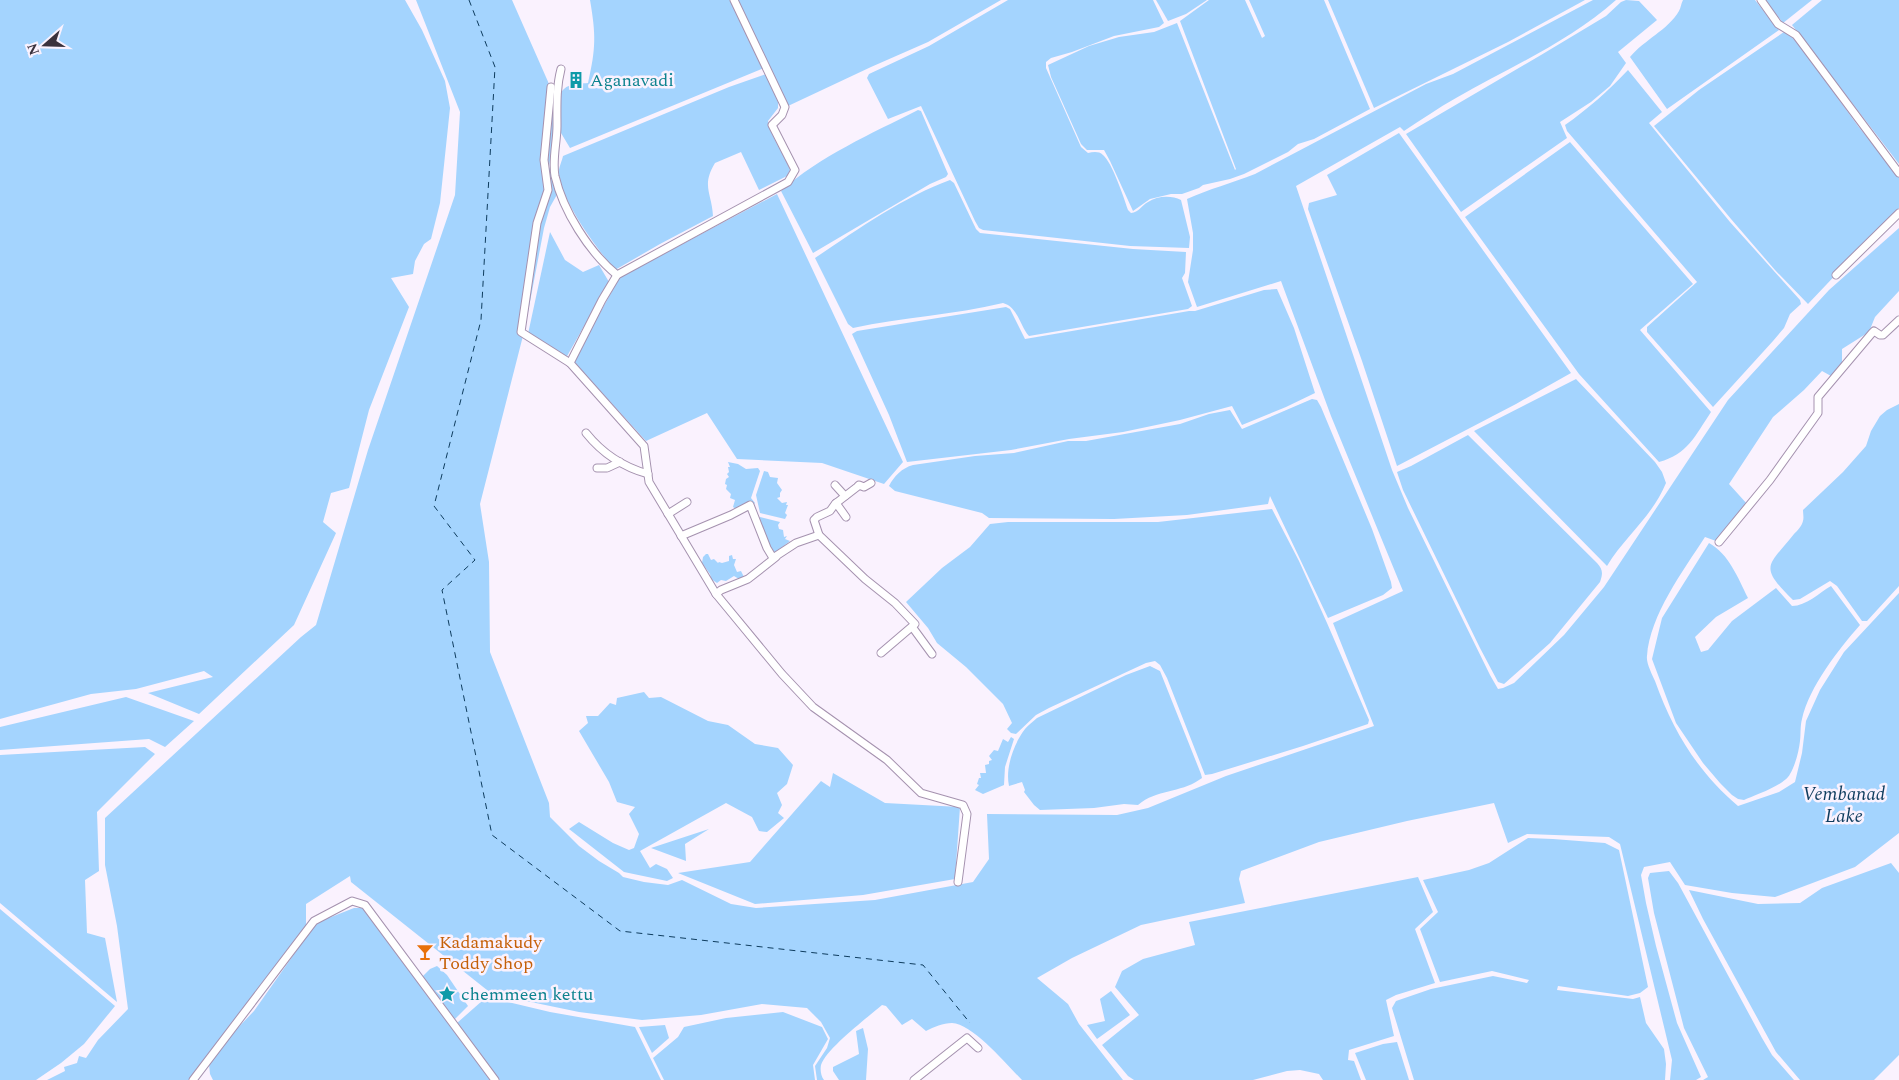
<svg xmlns="http://www.w3.org/2000/svg" width="1899" height="1080" viewBox="0 0 1899 1080" font-family="Spectral,serif">
  <style>
    .water { fill: #a4d4fe }
    .lines { fill: none; stroke-linecap: round; stroke-linejoin: round }
    .ferry { stroke: #0e3c5e; stroke-width: 1; stroke-dasharray: 6 5; stroke-linecap: butt }
    .street-casing { stroke: #a592af; stroke-width: 9 }
    .street { stroke: #fff; stroke-width: 7 }
    .labels { text-anchor: middle; dominant-baseline: central; stroke-width: 5; stroke-linejoin: round; paint-order: stroke }
    .culture-label { font-size: 18px; fill: #0d838f; stroke: #faf2fe; text-anchor: start }
    .food-label { font-size: 18px; fill: #c56008; stroke: #faf2fe; text-anchor: start }
    .water-label { font-size: 19px; font-style: italic; fill: #0e3c5e; stroke: #faf2fe }
  </style>
  <rect width="100%" height="100%" fill="#faf2fe"/>
  <!-- water -->
  <g class="water">
    <path d="M0,0H405L422,30L445,81L450,108L440,203L431,239L424,244L415,261L413,274L391,278L409,307L369,410L349,488L331,493L323,522L336,533L294,625L199,714L148,693L213,677L204,671L136,689L91,694L0,719Z"/>
    <path d="M416,0H512L553,93L555,125L549,167L559,191L550,207L544,228L525,328L480,504L489,562L490,652L549,803L550,817L579,846L599,861L619,873L623,877L644,882L668,885L682,880L731,904L756,908L875,900L973,882L989,859L987,814L1117,815L1148,808L1226,776L1374,726L1333,623L1403,591L1331,416L1281,281L1197,307L1188,282L1193,250V233L1187,199C1209,189 1232,183 1255,174L1426,84L1453,74L1593,0H1616C1569,42 1510,67 1456,98C1438,108 1421,120 1404,131L1400,127L1296,186L1392,470L1408,508L1490,675L1498,689L1503,688L1514,683L1564,635L1604,587L1728,400L1829,290L1899,228V291L1875,317L1869,332L1842,349V365L1831,376L1822,371L1804,390L1773,417L1729,484L1748,505L1716,541L1705,537C1683,571 1650,615 1647,656C1646,663 1652,674 1655,681C1673,731 1697,771 1738,806L1779,792L1795,782L1802,753L1806,721L1820,690L1844,652L1899,593V833L1855,867L1775,897L1732,893L1685,885L1670,862L1644,867L1641,875L1646,903L1656,946L1677,1023L1701,1077L1696,1080H1670L1672,1060L1620,844L1609,837L1527,834L1508,843L1494,803L1407,821L1319,842L1241,871L1239,879L1245,903L1141,925L1072,958L1037,978L1068,1004L1079,1024L1123,1080H1022C1007,1065 973,1024 952,1023C943,1023 934,1027 926,1031L912,1019L902,1025L886,1006L882,1005C867,1018 827,1048 821,1065C820,1070 821,1076 824,1080H817L815,1066L827,1048L830,1038L821,1022L807,1008L762,1004L701,1015L642,1020L579,1012L492,994L351,882L350,876L306,904V926L190,1080H47L65,1071L64,1067L77,1063L79,1056L86,1058L98,1040L128,1009L117,926L105,865V818L301,637L316,625L368,450L455,195L460,112Z"/>
    <path d="M590,0H730L764,68L570,148L561,133L560,95C565,83 577,84 588,83C596,48 596,35 590,0Z"/>
    <path d="M738,0H1001L928,42L871,67L788,106Z"/>
    <path d="M1008,0H1153L1164,23L1159,27L1114,36L1072,52L1051,58L1046,62V68L1081,147L1088,153C1093,152 1099,151 1103,155C1112,162 1124,198 1128,210L1131,213C1139,212 1141,206 1148,202C1157,196 1171,195 1181,200L1190,237L1189,248L1130,246L983,230L979,228L975,221L921,106L888,119L867,78L869,74L929,46Z"/>
    <path d="M1156,0H1207L1186,14L1168,21Z"/>
    <path d="M1209,0H1245L1262,38L1265,36L1249,0H1324L1370,109L1314,139L1298,144L1288,152L1244,174L1230,179L1203,185L1199,188L1182,194H1171L1150,199L1133,211L1110,161L1104,150H1087L1081,144L1051,77L1048,65L1089,46L1119,37L1154,32L1177,23L1235,170L1236,169L1180,21Z"/>
    <path d="M1328,0H1585L1508,42L1374,108Z"/>
    <path d="M1626,0L1639,1L1657,20L1618,52L1626,63L1610,86L1591,102L1560,122L1567,138L1461,212L1406,134L1541,55L1606,16L1621,2Z"/>
    <path d="M1683,0H1755L1779,30L1667,109L1630,57C1644,40 1668,30 1679,11C1681,7 1681,4 1683,0Z"/>
    <path d="M1765,0H1812L1783,23Z"/>
    <path d="M1822,0H1899V164L1792,25Z"/>
    <path d="M1784,32L1792,37L1804,51L1858,126L1899,177V208L1808,304L1775,270L1731,219L1654,126L1699,90Z"/>
    <path d="M1628,70L1662,112L1649,123L1730,222L1800,300L1801,304L1790,314L1784,328L1773,341L1713,407L1647,332V327L1697,282L1567,131L1565,125C1588,109 1608,91 1628,70Z"/>
    <path d="M766,74L778,102V108L768,121C772,140 784,153 790,170L787,176L759,190L741,152L715,163C701,186 712,193 713,216L660,244L615,270C598,250 561,201 559,174C558,169 562,161 563,156L729,87Z"/>
    <path d="M918,110L921,111L948,174L946,177L930,184L813,253L781,191C820,156 871,134 918,110Z"/>
    <path d="M1399,133L1571,373L1516,404L1397,466L1362,361L1308,209L1309,203L1337,195L1327,175Z"/>
    <path d="M1570,142L1693,284L1640,330L1711,412C1695,436 1688,454 1659,462L1579,374L1465,217Z"/>
    <path d="M950,180L954,183L976,229L980,233L1133,249L1186,252L1185,273L1182,278L1192,306L1188,309L1029,336C1020,326 1018,307 1003,303C954,315 902,317 853,328L848,324L815,258C855,231 905,196 950,180Z"/>
    <path d="M777,194L903,462L884,484L822,463L737,459L707,413L646,441L573,361L620,277Z"/>
    <path d="M550,232L565,260L583,272L599,265L609,282L566,358L528,334Z"/>
    <path d="M1277,289L1294,328L1315,393L1286,407L1242,425L1232,406L1180,420L1123,432L1069,439L1011,450L907,462L889,415L852,334L857,331L1006,307L1010,309L1025,339L1189,311H1195L1264,290Z"/>
    <path d="M1576,379L1655,462L1662,472L1666,483C1652,517 1625,536 1607,566L1474,431Z"/>
    <path d="M1312,399L1317,400L1321,407L1372,529L1391,582L1392,588L1383,595L1328,618L1270,496L1268,504L1187,515L1114,519L989,518L982,513L895,491L889,486C894,476 902,468 913,465L975,456L1014,453L1068,441H1086L1180,424L1209,414L1230,410L1242,429Z"/>
    <path d="M1899,404V586L1867,621H1862L1837,586L1830,581L1800,599L1793,600C1758,565 1768,567 1794,534C1797,531 1802,526 1803,521C1804,518 1803,513 1803,510L1843,472L1866,446L1871,431L1880,416L1887,410Z"/>
    <path d="M1468,435L1597,563C1603,570 1603,573 1600,582L1550,643L1504,684L1498,682L1480,648L1403,490L1397,472L1411,466Z"/>
    <path d="M728,462L738,464L746,469L758,468L760,471L751,498L755,503L753,505L736,509L733,507L735,500L730,498L731,494L726,489L727,485L725,484L726,479L729,477L727,474L729,472L728,467H730Z"/>
    <path d="M764,471L768,472L770,477L778,478L777,483L782,490L780,493V497L777,498L782,503L787,502L786,505H788L785,513L787,515L785,519L760,513L756,495Z"/>
    <path d="M1272,509L1299,561L1327,623L1369,720L1368,724L1303,746L1212,774L1205,775L1167,678L1160,665L1155,661L1146,663L1049,708L1036,715L1016,734L1011,733L1007,729L1012,723L1003,704L966,667L937,643L928,628L906,602L942,568L970,547L990,524L1008,522H1158Z"/>
    <path d="M760,517L780,522L778,525L779,529L783,530L784,537L787,536L785,539L790,541L774,554L770,552L756,521Z"/>
    <path d="M1709,543C1729,554 1738,578 1748,598L1716,617L1695,637L1701,652L1708,650L1732,621L1776,588L1792,606C1806,606 1819,593 1831,586L1860,625C1839,649 1809,687 1802,719C1800,726 1801,734 1800,741C1799,751 1795,766 1790,774C1785,785 1755,795 1744,800L1738,799L1732,795L1720,783L1703,763L1676,723L1652,659L1662,618Z"/>
    <path d="M706,554H708L711,560L714,559L718,563L719,562L722,563L729,561V556L732,555L733,559H736L734,565L737,572L741,571L744,577L739,579L734,576L726,581L721,580L717,583L711,579L710,574L702,563L703,557Z"/>
    <path d="M1150,666L1160,671L1201,774L1202,778L1199,780C1180,793 1157,789 1138,805L1124,804L1094,808L1040,810L1034,805L1024,792L1025,790L1022,782L1009,786C1005,768 1014,743 1025,729C1028,725 1033,722 1037,718L1126,675Z"/>
    <path d="M644,692L649,698L661,697L708,721L728,725L755,744L778,748L793,765L787,784L777,793L782,805L778,813L784,818L767,832L759,831L752,817L726,803L640,851L650,868L656,864L667,869L673,878L667,881L624,872L569,829L579,822L613,843L629,850L634,848L639,834L629,814L635,807L617,802L609,782L579,731L588,723L586,716H598L610,703L616,705L617,698Z"/>
    <path d="M126,697L194,721L165,747L149,739L0,750V727Z"/>
    <path d="M1011,737L1014,739L1005,767L1004,785L983,794L975,790L979,785L977,784L979,778H981L980,773H986L985,765L989,764V761L992,760L989,756L994,750L998,751L1003,739L1008,742Z"/>
    <path d="M145,747L155,754L97,812L99,871L85,880L87,933L105,938L117,1002L0,903V755Z"/>
    <path d="M833,773L885,803L960,807L955,879L863,895L755,904L678,873L750,862L821,781L830,787Z"/>
    <path d="M709,829L685,844L686,861L651,848Z"/>
    <path d="M1528,838L1553,839L1605,843L1619,850L1648,987L1640,993L1628,996L1558,986L1557,990L1633,999L1640,997L1646,1023L1664,1049L1666,1064L1665,1080H1414L1392,1008L1396,1001L1431,989L1493,976L1527,983L1529,980L1492,971L1440,982L1420,929L1438,912L1423,880L1469,870L1489,863Z"/>
    <path d="M1891,863L1899,873V1055L1874,1080H1800L1776,1052L1703,919L1689,890L1758,904L1800,903L1822,888Z"/>
    <path d="M1669,871L1678,883L1762,1038L1772,1055L1794,1080H1703L1708,1077L1684,1028L1654,913L1648,878L1650,873Z"/>
    <path d="M1418,877L1433,912L1415,929L1435,983L1396,995L1386,1000L1394,1036L1349,1050L1348,1060L1354,1061L1361,1080H1323L1319,1074L1300,1070L1287,1071L1253,1080H1134L1128,1076L1102,1045L1139,1015L1115,987L1122,971L1143,959L1195,945L1189,922Z"/>
    <path d="M354,908H363L492,1080H213L210,1074L209,1064L229,1037L254,1011L316,923Z"/>
    <path d="M0,909L115,1006L84,1044L61,1063L36,1080H0Z"/>
    <path d="M437,966L447,975L468,1006L454,1020L421,978L430,969Z"/>
    <path d="M1111,991L1130,1015L1097,1039L1087,1025L1105,1021L1100,999Z"/>
    <path d="M495,999L550,1012L635,1027L661,1080H499L457,1023L482,1001Z"/>
    <path d="M783,1012L822,1027L828,1039L813,1065L815,1080H664L653,1058L678,1037L684,1027L726,1018Z"/>
    <path d="M665,1025L669,1038L652,1053L639,1027Z"/>
    <path d="M863,1028L868,1049L866,1080H839L833,1071V1067L859,1054L856,1031Z"/>
    <path d="M1397,1042L1409,1080H1366L1355,1053L1383,1044Z"/>
  </g>
  <g class="lines">
    <!-- ferry -->
    <path class="ferry" d="M469,0L495,67L481,320L434,506L475,560L442,590L492,835L620,931L923,965L970,1023"/>
    <!-- street casing -->
    <g class="street-casing">
      <g id="street">
        <path d="M734,0L785,107L782,115L772,125L795,170L788,182L617,275L602,300L570,363L644,446L649,482L716,594L782,674L813,707L887,760L921,793L963,805L967,814L958,882"/>
        <path d="M1761,0L1778,24L1796,35L1899,173"/>
        <path d="M561,69C556,88 557,107 557,126C557,142 552,160 555,176C563,211 589,252 617,275"/>
        <path d="M551,87L544,160L548,190L537,223L521,332L570,363"/>
        <path d="M1836,275L1899,213"/>
        <path d="M586,433C602,453 623,467 648,474"/>
        <path d="M597,468H607L620,462"/>
        <path d="M835,485L845,496"/>
        <path d="M836,503L846,517"/>
        <path d="M668,514L687,502"/>
        <path d="M819,535L814,520L817,517L830,511L835,504L857,487L859,485L864,487L871,483"/>
        <path d="M681,536L731,515L750,505L767,548L773,558L796,543L819,535L865,579L895,603L915,624L881,653"/>
        <path d="M1719,542L1770,480L1818,413V397L1872,333L1874,331L1880,335H1883L1899,320"/>
        <path d="M716,594L721,590L748,579L776,557"/>
        <path d="M913,628L932,654"/>
        <path d="M193,1080L314,921L352,901L365,905L495,1080"/>
        <path d="M914,1080L967,1038L978,1048"/>
      </g>
    </g>
    <!-- street -->
    <use href="#street" class="street"/>
  </g>
  <!-- icons -->
  <defs>
    <g id="building-bare" transform="scale(1.35)"><path d="M-4-6H4V6H1V3H-1V6H-4ZM-2.5-4.3h1.7v1.8h-1.7ZM.8-4.3h1.7v1.8H.8ZM-2.5-1h1.7V.8h-1.7ZM.8-1h1.7V.8H.8Z" fill="#0f9aa8" stroke="#faf2fe" stroke-width="2.5" paint-order="stroke"/></g>
    <g id="bar-bare" transform="scale(1.35)"><path d="M-6-5H6L.8 .8V4.5H3.5V6h-7V4.5H-.8V.8Z" fill="#e8710a" stroke="#faf2fe" stroke-width="2.5" paint-order="stroke"/></g>
    <g id="sight-bare" transform="scale(1.35)"><path d="M0-6L1.8-2.2L6-1.7L2.9 1.2L3.7 5.4L0 3.3L-3.7 5.4L-2.9 1.2L-6-1.7L-1.8-2.2Z" fill="#0f9aa8" stroke="#faf2fe" stroke-width="2.5" paint-order="stroke"/></g>
  </defs>
  <g fill-rule="evenodd">
    <use href="#building-bare" x="576" y="80"/>
    <use href="#bar-bare" x="425" y="952"/>
    <use href="#sight-bare" x="447" y="994"/>
  </g>
  <g class="labels">
    <!-- culture labels -->
    <g class="culture-label">
      <text x="590" y="80">Aganavadi</text>
      <text x="461" y="994">chemmeen kettu</text>
    </g>
    <!-- food labels -->
    <g class="food-label">
      <text x="439" y="942">Kadamakudy<tspan x="439" dy="21">Toddy Shop</tspan></text>
    </g>
    <!-- water labels -->
    <g class="water-label">
      <text x="1844" y="794">Vembanad<tspan x="1844" dy="22">Lake</tspan></text>
    </g>
  </g>
  <!-- north arrow -->
  <g transform="translate(45 45) rotate(250)" stroke="#faf2fe" stroke-width="4" paint-order="stroke">
  <path d="M0-4L9 19L0 12L-9 19Z" fill="#3a323e"/>
  <text y="-8" font-size="14" font-weight="bold" text-anchor="middle" fill="#3a323e">N</text>
  </g>
</svg>
